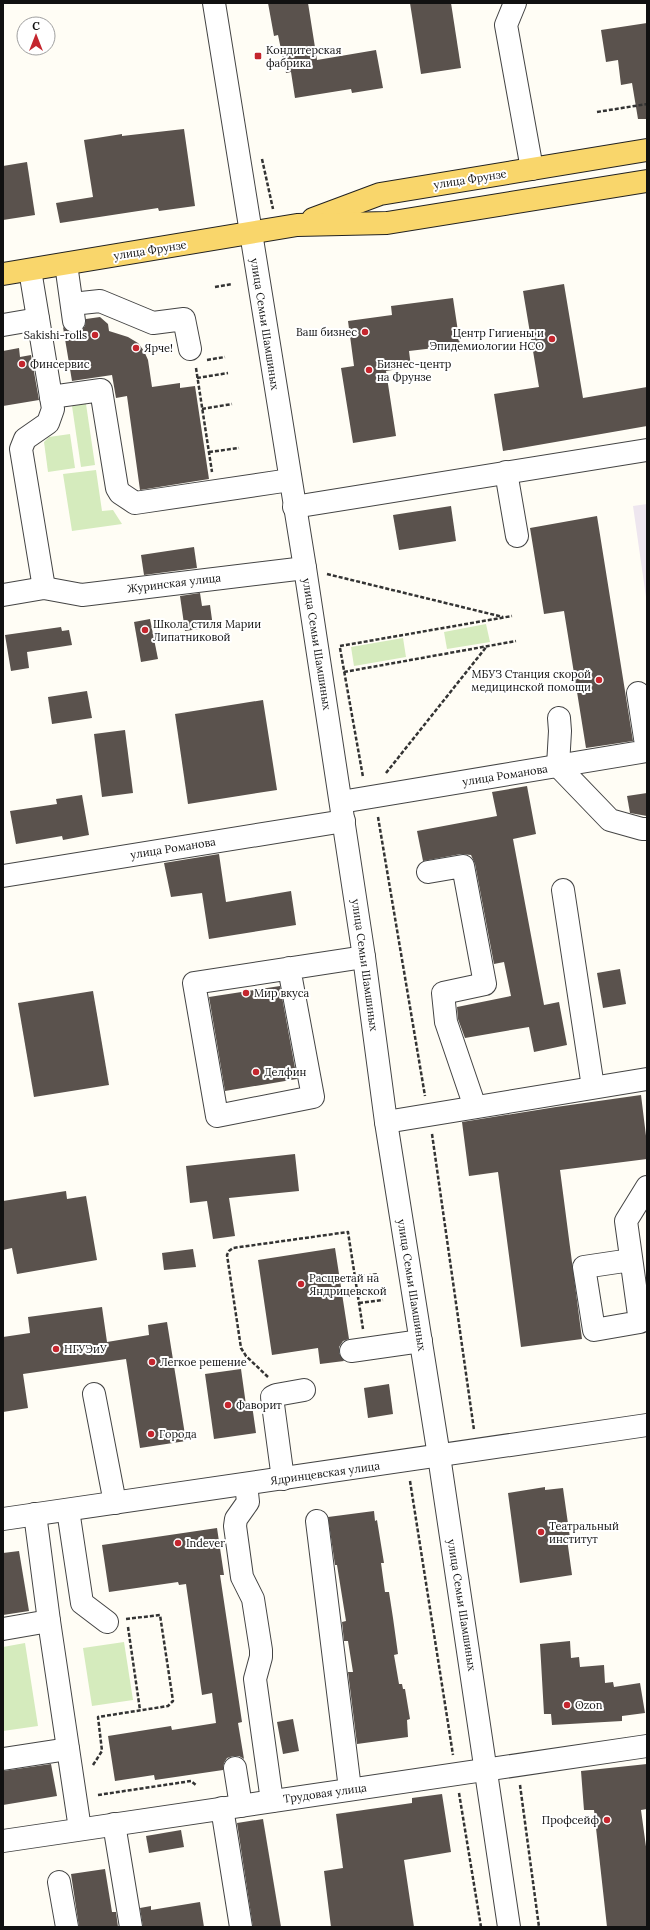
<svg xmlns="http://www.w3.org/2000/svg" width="650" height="1930" viewBox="0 0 650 1930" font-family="Lora,serif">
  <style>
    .industrial { fill: #eee6ef }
    .green { fill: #d5ebbd }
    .building { fill: #5a524d }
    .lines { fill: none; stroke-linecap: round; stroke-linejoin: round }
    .minor-casing { stroke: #444; stroke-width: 24 }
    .major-casing { stroke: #222; stroke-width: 24 }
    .path { stroke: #333; stroke-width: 2.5; stroke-dasharray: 4 2; stroke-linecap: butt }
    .minor { stroke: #fff; stroke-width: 22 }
    .major { stroke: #f9d66b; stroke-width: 22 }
    .poi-dot { fill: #c4262e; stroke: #fff; stroke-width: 1.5 }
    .labels { text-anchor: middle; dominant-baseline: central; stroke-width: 4; stroke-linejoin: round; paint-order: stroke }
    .poi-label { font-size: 11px; fill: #111; stroke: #fff; text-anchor: start }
    .street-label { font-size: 11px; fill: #111; stroke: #fff }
  </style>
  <rect width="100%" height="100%" fill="#fffdf5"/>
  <!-- industrial -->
  <path class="industrial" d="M647,504V604L633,506Z"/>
  <!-- green -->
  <g class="green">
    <path d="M86,404L95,465L81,467L72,406Z"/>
    <path d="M70,434L75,468L48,472L44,442L49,437Z"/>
    <path d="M96,470L102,511L113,510L122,524L72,531L63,474Z"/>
    <path d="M486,624L490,642L447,649L444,632Z"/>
    <path d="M403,638L406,657L354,666L351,647Z"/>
    <path d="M124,1642L133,1700L92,1706L83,1648Z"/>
    <path d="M25,1643L38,1726L3,1731V1647Z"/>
  </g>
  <!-- building -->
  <g class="building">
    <path d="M268,3H308L317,60L376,50L383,88L352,93L351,89L295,98L291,72L286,73L278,35L274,36Z"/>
    <path d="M410,3H451L461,68L421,74Z"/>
    <path d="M647,23V119H638L632,83L621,85L618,60L606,62L601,30Z"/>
    <path d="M184,129L195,206L159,211L158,208L60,223L56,203L93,197L84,140L122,134V136Z"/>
    <path d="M27,162L35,215L3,220V166Z"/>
    <path d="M564,284L583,398L647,387V426L503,451L494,394L539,387L523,291Z"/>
    <path d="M453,298L460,345L409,351L411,367L386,371L396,436L353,443L341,368L354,366L348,321L392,315L391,306Z"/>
    <path d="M100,317L108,324L109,331L128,337L138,343L144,351L148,360L152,387L180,383V388L195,386L209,479L140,490L127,396L116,398L112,375L72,381L63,327L69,332L76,333L81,331L85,326L86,319Z"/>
    <path d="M19,348L20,357L31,355L39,400L3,406V351Z"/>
    <path d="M451,506L456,541L399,550L393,515Z"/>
    <path d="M597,516L633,741L586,748L564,611L544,614L530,528Z"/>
    <path d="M194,547L197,568L144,575L141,555Z"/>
    <path d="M200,593L202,606L210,605L213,627L185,631L180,596Z"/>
    <path d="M150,619L158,659L141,662L134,622Z"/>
    <path d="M61,627L62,631L69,630L72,645L27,652L29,668L11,671L5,635Z"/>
    <path d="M87,691L92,718L52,724L48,697Z"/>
    <path d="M263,700L277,790L188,804L175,714Z"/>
    <path d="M125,730L133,793L102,797L94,734Z"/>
    <path d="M527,786L536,834L513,839L544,1005L559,1002L567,1045L534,1052L529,1027L465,1038L458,1019L457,1007L511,996L504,962L494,964L475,864L471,855L461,854L423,861L417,831L497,816L492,792Z"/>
    <path d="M647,793V816L630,813L627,796Z"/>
    <path d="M82,795L89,835L63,840L62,836L16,844L10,811L57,804L56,799Z"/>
    <path d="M219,854L226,902L291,891L296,925L209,939L202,893L171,897L164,863Z"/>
    <path d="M620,969L626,1004L603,1008L597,973Z"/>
    <path d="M280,986L297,1079L225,1091L209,997Z"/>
    <path d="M93,991L109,1085L34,1097L18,1003Z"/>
    <path d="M641,1095L647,1144V1159L560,1170L582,1339L521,1347L498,1172L469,1176L462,1122L556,1107Z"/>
    <path d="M295,1154L299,1191L229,1198L235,1236L213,1239L207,1201L190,1203L186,1166Z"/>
    <path d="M66,1191L67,1199L86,1196L97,1260L17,1274L12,1248L3,1250V1201Z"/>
    <path d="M335,1248L349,1339L343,1341L339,1347V1353L344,1361L320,1364L318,1348L272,1355L258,1260Z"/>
    <path d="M193,1249L196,1267L164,1270L162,1253Z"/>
    <path d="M102,1307L107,1342L149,1335L148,1325L167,1322L186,1441L140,1448L126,1359L23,1374L28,1408L3,1412V1337L30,1333L28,1317Z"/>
    <path d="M241,1369L246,1405H252L256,1433L214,1439L205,1374Z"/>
    <path d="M389,1384L393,1414L368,1418L364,1388Z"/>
    <path d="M545,1487V1490L563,1488L570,1538L567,1539L572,1575L520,1583L508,1493Z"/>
    <path d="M374,1511L375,1521L377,1520L384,1563H381L385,1592H389L393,1618L398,1654L394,1655L399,1684H402L403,1689H405L410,1719L407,1720L408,1737L357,1744L348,1672H353L348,1641H344L342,1622L346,1621L337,1565H335L328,1517Z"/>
    <path d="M217,1528L224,1575H220L242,1722L238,1723L244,1759L239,1756H233L227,1758L224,1763L223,1770L155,1780L154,1775L115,1781L108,1736L171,1726L172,1730L216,1723L212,1693L202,1695L186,1584L179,1585L178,1582L109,1592L102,1545Z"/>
    <path d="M19,1551L29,1611L3,1615V1553Z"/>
    <path d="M570,1641L571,1658L579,1657L580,1667L604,1665L605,1683L613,1682L614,1687L640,1683L645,1713L622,1716V1721L552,1725L551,1714H544L540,1644Z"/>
    <path d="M293,1719L299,1751L283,1754L277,1722Z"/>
    <path d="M51,1764L57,1796L3,1805V1771Z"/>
    <path d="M647,1764V1809L641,1810L647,1854V1927H607L594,1810H584L581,1771Z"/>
    <path d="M442,1794L451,1852L404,1860L414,1927H331L324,1871L343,1868L336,1814L412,1803V1798Z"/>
    <path d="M263,1819L281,1927H253L237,1823Z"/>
    <path d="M181,1830L184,1847L149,1853L146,1836Z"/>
    <path d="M105,1869L112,1912H116L118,1927H79L71,1874Z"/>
    <path d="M200,1902L204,1927H143L140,1908L151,1906V1910Z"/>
  </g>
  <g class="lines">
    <!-- minor casing -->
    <g class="minor-casing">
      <g id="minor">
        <path d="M214,3L305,568L364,957L386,1122L439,1456L509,1927"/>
        <path d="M515,3L506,25L532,169"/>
        <path d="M66,264L74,321"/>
        <path d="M30,270L53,409L48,423L25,439L21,449L44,588"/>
        <path d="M72,304L100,301L153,323L184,319L190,349"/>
        <path d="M3,325L38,319"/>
        <path d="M51,397L101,390L117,488L120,493L135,503L290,480"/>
        <path d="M506,472L517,536"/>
        <path d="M294,507L647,450"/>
        <path d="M3,595L44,588L82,595L305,568"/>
        <path d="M558,766L610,820L642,829H647"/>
        <path d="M558,766L560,731L559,718"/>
        <path d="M341,802L647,751L638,693"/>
        <path d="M428,872L463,866L485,984L443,993L446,1022L475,1107"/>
        <path d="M3,876L344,821"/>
        <path d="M563,890L593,1087"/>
        <path d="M289,968L313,1097L217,1116L194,983L364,957"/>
        <path d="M386,1122L647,1079"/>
        <path d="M631,1260L584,1267L594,1330L640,1322L626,1221L647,1187"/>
        <path d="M351,1351L421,1341"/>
        <path d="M94,1394L115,1503"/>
        <path d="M283,1479L272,1397L276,1395L304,1390"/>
        <path d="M246,1484L248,1502L236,1519L235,1526L242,1577L253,1599L261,1650V1657L255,1679L272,1801"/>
        <path d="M68,1510L82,1603L107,1622"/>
        <path d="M35,1514L49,1621L80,1829"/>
        <path d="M3,1519L647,1425"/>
        <path d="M317,1521L350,1789"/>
        <path d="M3,1629L49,1621"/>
        <path d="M3,1759L68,1749"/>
        <path d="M235,1768L241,1806"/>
        <path d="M222,1808L241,1927"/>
        <path d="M114,1824L131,1927"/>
        <path d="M3,1841L647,1746"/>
        <path d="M59,1882L67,1927"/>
      </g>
    </g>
    <!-- major casing -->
    <g class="major-casing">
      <g id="major">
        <path d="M313,219L380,194L647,150"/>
        <path d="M3,274L297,225L387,223L647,181"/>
      </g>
    </g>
    <!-- path -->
    <g class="path">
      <path d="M597,112L647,104"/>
      <path d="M262,159L273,209"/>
      <path d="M215,287L232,284"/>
      <path d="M207,360L225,357"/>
      <path d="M196,368L212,472"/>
      <path d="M197,378L228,373"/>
      <path d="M202,409L232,404"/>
      <path d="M209,452L239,448"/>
      <path d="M327,574L503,617"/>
      <path d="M340,646L512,616"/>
      <path d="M340,648L363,777"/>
      <path d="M344,672L516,641"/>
      <path d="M386,773L487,646"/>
      <path d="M378,817L425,1096"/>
      <path d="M432,1134L474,1430"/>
      <path d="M355,1277L378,1274"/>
      <path d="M359,1303L383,1300"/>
      <path d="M268,1377L246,1356L241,1348L227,1255L229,1251L233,1248L348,1232L363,1329"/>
      <path d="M410,1481L453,1755"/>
      <path d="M128,1627L140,1710"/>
      <path d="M93,1765L102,1751L98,1717L168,1706L173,1701L160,1615L126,1619"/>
      <path d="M520,1785L539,1927"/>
      <path d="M459,1793L481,1927"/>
      <path d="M98,1795L191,1781L197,1786"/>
    </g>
    <!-- minor -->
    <use href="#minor" class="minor"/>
    <!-- major -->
    <use href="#major" class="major"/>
  </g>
  <!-- markers -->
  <g class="poi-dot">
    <rect x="254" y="52" width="8" height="8" rx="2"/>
    <circle cx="365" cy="332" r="4"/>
    <circle cx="95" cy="335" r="4"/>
    <circle cx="552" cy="339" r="4"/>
    <circle cx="136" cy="348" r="4"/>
    <circle cx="22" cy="364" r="4"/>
    <circle cx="369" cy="370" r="4"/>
    <circle cx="145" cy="630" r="4"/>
    <circle cx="599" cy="680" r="4"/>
    <circle cx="246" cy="993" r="4"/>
    <circle cx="256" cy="1072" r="4"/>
    <circle cx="301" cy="1284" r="4"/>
    <circle cx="56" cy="1349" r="4"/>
    <circle cx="152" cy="1362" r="4"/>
    <circle cx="228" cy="1405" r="4"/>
    <circle cx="151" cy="1434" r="4"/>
    <circle cx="541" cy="1532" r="4"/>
    <circle cx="178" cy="1543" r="4"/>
    <circle cx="567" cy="1705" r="4"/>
    <circle cx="607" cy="1820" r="4"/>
  </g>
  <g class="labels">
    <!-- poi labels -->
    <g class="poi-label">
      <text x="266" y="50">Кондитерская<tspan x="266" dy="13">фабрика</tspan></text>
      <text x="357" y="332" text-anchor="end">Ваш бизнес</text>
      <text x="544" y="333" text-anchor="end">Центр Гигиены и<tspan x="544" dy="13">Эпидемиологии НСО</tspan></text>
      <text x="87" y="335" text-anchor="end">Sakishi-rolls</text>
      <text x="144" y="348">Ярче!</text>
      <text x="30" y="364">Финсервис</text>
      <text x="377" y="364">Бизнес-центр<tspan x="377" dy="13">на Фрунзе</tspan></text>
      <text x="153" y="624">Школа стиля Марии<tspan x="153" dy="13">Липатниковой</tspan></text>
      <text x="591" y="674" text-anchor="end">МБУЗ Станция скорой<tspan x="591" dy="13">медицинской помощи</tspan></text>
      <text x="254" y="993">Мир вкуса</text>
      <text x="264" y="1072">Делфин</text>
      <text x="309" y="1278">Расцветай на<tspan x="309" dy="13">Яндрицевской</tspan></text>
      <text x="64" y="1349">НГУЭиУ</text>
      <text x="160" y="1362">Легкое решение</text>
      <text x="236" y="1405">Фаворит</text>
      <text x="159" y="1434">Города</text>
      <text x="549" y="1526">Театральный<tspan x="549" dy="13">институт</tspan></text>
      <text x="186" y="1543">Indever</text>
      <text x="575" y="1705">Ozon</text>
      <text x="599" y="1820" text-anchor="end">Профсейф</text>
    </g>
    <!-- street labels -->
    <g class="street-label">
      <text transform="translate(470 179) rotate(-9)">улица Фрунзе</text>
      <text transform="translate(150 250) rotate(-9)">улица Фрунзе</text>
      <text transform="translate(265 324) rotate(81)">улица Семьи Шамшиных</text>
      <text transform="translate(174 583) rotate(-7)">Журинская улица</text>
      <text transform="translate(317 644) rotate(81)">улица Семьи Шамшиных</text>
      <text transform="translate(505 775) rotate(-9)">улица Романова</text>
      <text transform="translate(173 848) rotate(-9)">улица Романова</text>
      <text transform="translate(365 965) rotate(82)">улица Семьи Шамшиных</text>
      <text transform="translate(412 1285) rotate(81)">улица Семьи Шамшиных</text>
      <text transform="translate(325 1473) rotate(-8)">Ядринцевская улица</text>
      <text transform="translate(462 1605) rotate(81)">улица Семьи Шамшиных</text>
      <text transform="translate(325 1793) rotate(-8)">Трудовая улица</text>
    </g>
  </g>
  <!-- border -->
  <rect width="650" height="1930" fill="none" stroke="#111111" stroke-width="8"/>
  <!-- north arrow -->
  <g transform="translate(36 36)"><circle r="19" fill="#ffffff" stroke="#a0a0a0"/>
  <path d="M0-3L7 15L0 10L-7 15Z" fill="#c4262e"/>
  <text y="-6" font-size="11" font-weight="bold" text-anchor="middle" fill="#111111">С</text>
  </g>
</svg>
